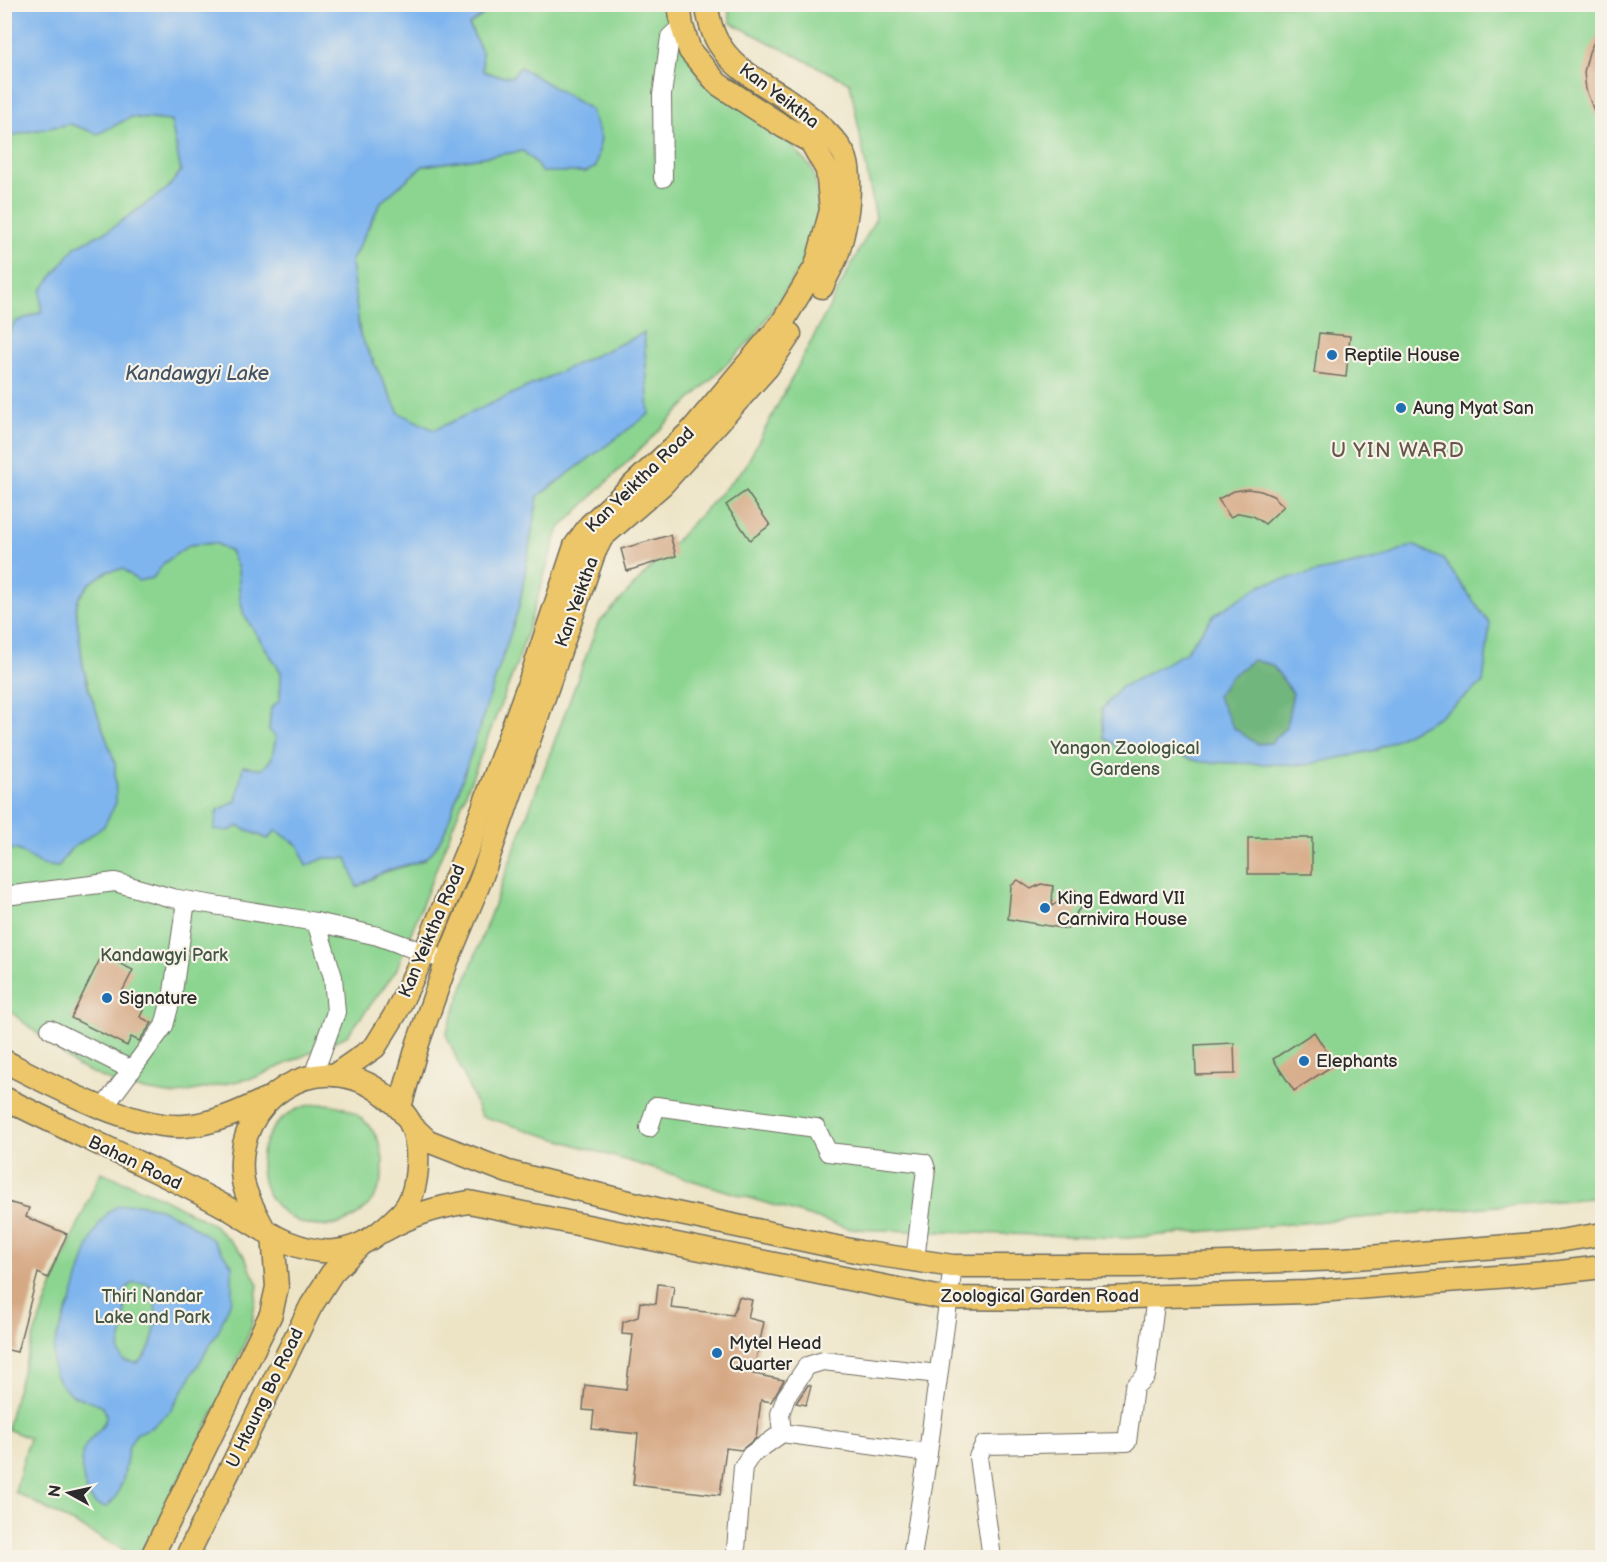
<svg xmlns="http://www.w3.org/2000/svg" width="1607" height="1562" viewBox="0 0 1607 1562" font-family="'Balsamiq Sans',sans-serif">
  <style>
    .green { fill: #8cd591; stroke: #5c805e; stroke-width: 1.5 }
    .forest { fill: #71b67b; stroke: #4e7053; stroke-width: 1.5 }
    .water { fill: #7fb5ee; stroke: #55708c; stroke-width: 1.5; fill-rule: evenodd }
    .building { fill: #d6a985 }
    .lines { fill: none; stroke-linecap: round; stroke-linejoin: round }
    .minor-casing { stroke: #6f6c61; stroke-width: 20 }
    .major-casing { stroke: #6f6c61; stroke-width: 25 }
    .minor { stroke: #fff; stroke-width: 18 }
    .major { stroke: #ecc669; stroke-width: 22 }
    .poi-dot { fill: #1f6fb2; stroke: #f7f3e8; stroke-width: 2 }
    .labels { text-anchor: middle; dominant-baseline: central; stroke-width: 4.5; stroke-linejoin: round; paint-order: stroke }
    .street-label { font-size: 18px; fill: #2b2b2b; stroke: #f7f3e8 }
    .poi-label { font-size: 18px; fill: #2b2b2b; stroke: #f7f3e8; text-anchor: start }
    .park-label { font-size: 18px; fill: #435644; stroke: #f7f3e8 }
    .water-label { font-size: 20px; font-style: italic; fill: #445466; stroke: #f7f3e8 }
    .quarter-label { font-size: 21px; letter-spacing: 1.5px; fill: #67574a; stroke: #f7f3e8 }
  </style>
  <rect width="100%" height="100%" fill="#f7f3e8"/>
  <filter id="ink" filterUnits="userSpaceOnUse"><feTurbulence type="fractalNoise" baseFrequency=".0167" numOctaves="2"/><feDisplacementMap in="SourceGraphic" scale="12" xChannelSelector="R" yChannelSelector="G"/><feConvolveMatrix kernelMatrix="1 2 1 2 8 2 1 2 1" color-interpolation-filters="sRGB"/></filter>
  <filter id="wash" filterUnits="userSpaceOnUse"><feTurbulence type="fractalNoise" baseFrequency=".008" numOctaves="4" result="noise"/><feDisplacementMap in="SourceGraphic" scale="24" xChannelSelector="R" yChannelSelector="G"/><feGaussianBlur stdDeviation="1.35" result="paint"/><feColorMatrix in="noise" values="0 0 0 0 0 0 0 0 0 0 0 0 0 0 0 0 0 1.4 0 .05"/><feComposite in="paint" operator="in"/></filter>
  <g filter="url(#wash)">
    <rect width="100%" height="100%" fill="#ede4c6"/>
    <!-- green -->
    <g class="green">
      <path d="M482,5H675L674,10L700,81L782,133L813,170L819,204L815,230L801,267L754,337L558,530L519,658L396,971L347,1036L257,1077L174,1095L121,1086L77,1066L5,1007L4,849L18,850L42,865L58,867L70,850L104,826L94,706L83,666L76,609L78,599L89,584L108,571L164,563L189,545L215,543L230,551L238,569L240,598L244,615L281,672L280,701L271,708L269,729L276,737L272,758L263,769L240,785L236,801L217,811L238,826L268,839L276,830L299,846L306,866L325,858H348L357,887L382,873L425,860L519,607L538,496L649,414L644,333L434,431L399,413L360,335L351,262L381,202L423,166L523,151L535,162L512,77L495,75L483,71L482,52L469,24L483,15Z"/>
      <path d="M727,5H1602V1197L1128,1238L851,1229L481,1116L446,1034L598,624L745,467L876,218L850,83L731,23Z"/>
      <path d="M131,117L171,121L181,171L168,188L109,230L75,247L41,312L16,322L5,341V138L26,132L70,124L98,133Z"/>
      <circle cx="322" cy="1165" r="61"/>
      <path d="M101,1172L161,1197L214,1225L243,1254L258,1285L251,1328L221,1398L141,1557H137L15,1492L29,1438L7,1429C27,1340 64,1255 101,1172Z"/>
    </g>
    <!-- forest -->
    <path class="forest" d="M1253,660L1272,665L1293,693L1286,727L1271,743L1257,744L1234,728L1216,696L1231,676Z"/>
    <!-- water -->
    <g class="water">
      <path d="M5,4L482,5L483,15L469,25L482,52L483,71L495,75L512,77L520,67L590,109L601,138L596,167L586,172H541L535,162L523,151L423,166L381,202L351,262L360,335L399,413L434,430L644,333L649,414L538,496L519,607L447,826C427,871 420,857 382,873C373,877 365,882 357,887L347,858H325L306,866L299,846L276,830L268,839L238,826L229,831L214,830L217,811L236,801L243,766L263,769L272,758L276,737L269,730L271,708L280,700L281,672L244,615L240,598L238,569L230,551L215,543L189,545L164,563L153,578L138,581L123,569L108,571L89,584L78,599L76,609L83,666L88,687L115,763L116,803L104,826L70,850L58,867L42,865L18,850L5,849V341L15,322L41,312V291L75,247L109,230L168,188L181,171L171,121L131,117L98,134L70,124L26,132L5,138Z"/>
      <path d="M1413,545L1443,559L1490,624L1483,683L1438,717L1376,750L1306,765L1201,762L1153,749L1123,750L1104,738L1102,709L1120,688L1185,653L1214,615L1263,584L1386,557ZM1253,660L1272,665L1293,693L1286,727L1271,743L1257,744L1234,728L1217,696L1231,676Z"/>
      <path d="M137,1204L155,1207L184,1220L213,1240L232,1265V1298L218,1332L171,1410L152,1427L136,1434L129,1446L123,1480L116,1497L107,1507C100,1507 95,1505 91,1499C84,1491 79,1461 83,1451C87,1438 104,1431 106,1417C107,1401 85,1401 75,1396C67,1392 59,1384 56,1376C51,1366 53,1351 56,1340C60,1327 66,1314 71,1302C80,1275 88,1234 108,1213C116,1204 125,1205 137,1204ZM134,1283H146L150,1285C160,1303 157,1353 137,1363L124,1361C114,1349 123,1336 125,1323C127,1310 117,1289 134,1283Z"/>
    </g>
    <g id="blocks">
      <!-- building -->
      <g class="building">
        <path d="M1602,26V129H1601L1586,90L1584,72L1589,52Z"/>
        <path d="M1319,333L1350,336L1346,377L1314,373Z"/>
        <path d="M1248,489L1261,491L1273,496L1284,506L1265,524L1253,516L1239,513L1230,517L1218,499L1234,491Z"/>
        <path d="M746,491L770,525L750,540L726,505Z"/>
        <path d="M670,535L676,556L627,571L621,549Z"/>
        <rect x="1248" y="838" width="64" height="36"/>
        <path d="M1018,880L1031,889L1041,884L1053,886L1052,906L1075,890L1084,903L1077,912L1072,924L1067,929L1008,919L1011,886Z"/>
        <path d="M102,955L133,970L122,992L146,1004L140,1017L152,1023L139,1041L131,1037L127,1046L71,1018Z"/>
        <path d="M1314,1032L1335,1064L1294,1091L1273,1059Z"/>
        <path d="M1234,1043L1235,1074L1196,1075L1195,1045Z"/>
        <path d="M4,1201L29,1208L26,1217L67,1234L48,1278L38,1273L17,1352L4,1349Z"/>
        <path d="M658,1284L674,1286L671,1308L733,1315L739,1297L752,1300L748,1318L764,1322L753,1374L784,1380L771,1402L761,1400L756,1438L741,1450L726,1448L720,1495L633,1485L638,1434L592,1429L594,1411L583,1410L585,1385L626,1390L633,1335L622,1334L623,1322L638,1317L640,1302L656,1304Z"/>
        <path d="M808,1385L811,1386L806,1405L796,1403Z"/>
      </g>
    </g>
  </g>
  <g filter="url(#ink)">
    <use href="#blocks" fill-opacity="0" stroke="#6f6c61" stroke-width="1.5"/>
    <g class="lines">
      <!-- minor casing -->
      <g class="minor-casing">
        <g id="minor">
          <path d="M663,178L662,95L670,37L682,26"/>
          <path d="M4,893L13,895L115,882L172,898L316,922L378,936L447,961"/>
          <path d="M50,1029L132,1070"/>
          <path d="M313,1076L336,1012L333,977L316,922"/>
          <path d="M104,1107L164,1026L173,992L186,901"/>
          <path d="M649,1128L656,1106L816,1128L828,1152L924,1163L926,1169L915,1260"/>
          <path d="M782,1433L780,1414L786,1397L807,1366L823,1361L938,1374"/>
          <path d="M738,1558L736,1549L743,1467L751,1455L782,1433L928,1453"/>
          <path d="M912,1558L928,1453L953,1266"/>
          <path d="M992,1558L978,1457L984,1445L1127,1442L1134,1387L1146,1376L1156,1296"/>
        </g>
      </g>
      <!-- major casing -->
      <g class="major-casing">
        <g id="major">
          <path d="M706,4C709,19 712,35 721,47C736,70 762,83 785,98C803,111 838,137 846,159C854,183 845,234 836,258C832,267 826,277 822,287"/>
          <path d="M4,1061C51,1085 132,1129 184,1126C213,1124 240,1112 266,1099"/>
          <path d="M335,1075L375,1047L396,1013L425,952L472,838L533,672L575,546L590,525L691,431L782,323L816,266L831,210L827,170L811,142L784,127L718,84L690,51L682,26L679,4"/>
          <path d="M4,1098C77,1135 153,1167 224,1206C246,1218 265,1233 287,1242C302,1248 320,1253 336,1251C363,1248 382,1232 401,1213C419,1195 421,1150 412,1127C407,1114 396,1104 386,1096C320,1042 230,1099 243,1181C246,1198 257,1215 265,1231"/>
          <path d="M400,1107L418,1043L447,961L481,879L594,553L602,537L663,484L767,368L790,334"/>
          <path d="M412,1126L428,1141L508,1172L657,1209L860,1252L953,1266H1136L1343,1259L1547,1243L1602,1234"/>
          <path d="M383,1231C414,1214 434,1208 469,1202L942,1298L1062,1299L1306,1292L1560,1272L1602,1267"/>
          <path d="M151,1558L271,1314L277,1287L273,1235"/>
          <path d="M186,1558L311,1306L332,1273L358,1247"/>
        </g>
      </g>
      <!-- minor -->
      <use href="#minor" class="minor"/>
      <!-- major -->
      <use href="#major" class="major"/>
    </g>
  </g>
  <!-- markers -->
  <g class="poi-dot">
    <circle cx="1332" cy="355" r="6"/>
    <circle cx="1401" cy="408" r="6"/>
    <circle cx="1045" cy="908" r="6"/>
    <circle cx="107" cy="998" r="6"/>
    <circle cx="1304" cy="1061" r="6"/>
    <circle cx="717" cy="1353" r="6"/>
  </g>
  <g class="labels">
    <!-- street labels -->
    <g class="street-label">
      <text transform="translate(779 96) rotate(37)">Kan Yeiktha</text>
      <text transform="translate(640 480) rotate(-44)">Kan Yeiktha Road</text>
      <text transform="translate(577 602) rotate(-70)">Kan Yeiktha</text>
      <text transform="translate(432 931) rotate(-67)">Kan Yeiktha Road</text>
      <text transform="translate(135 1163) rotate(26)">Bahan Road</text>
      <text x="1040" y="1296">Zoological Garden Road</text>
      <text transform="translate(265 1398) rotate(-64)">U Htaung Bo Road</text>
    </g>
    <!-- poi labels -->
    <g class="poi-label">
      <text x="1344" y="355">Reptile House</text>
      <text x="1413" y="408">Aung Myat San</text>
      <text x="1057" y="898">King Edward VII<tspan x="1057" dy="21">Carnivira House</tspan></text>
      <text x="119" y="998">Signature</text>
      <text x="1316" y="1061">Elephants</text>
      <text x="729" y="1343">Mytel Head<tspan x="729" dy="21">Quarter</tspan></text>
    </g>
    <!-- park labels -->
    <g class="park-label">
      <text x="1125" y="748">Yangon Zoological<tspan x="1125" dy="21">Gardens</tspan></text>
      <text x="164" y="955">Kandawgyi Park</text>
      <text x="152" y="1296">Thiri Nandar<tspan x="152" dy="21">Lake and Park</tspan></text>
    </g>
    <!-- water labels -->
    <g class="water-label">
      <text x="197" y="374">Kandawgyi Lake</text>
    </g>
    <!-- quarter labels -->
    <g class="quarter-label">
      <text x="1398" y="450">U YIN WARD</text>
    </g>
  </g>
  <!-- margin -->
  <rect width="1607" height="1562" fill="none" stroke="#f7f3e8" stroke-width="24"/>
  <!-- north arrow -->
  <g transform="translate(69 1493) rotate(278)" stroke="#f7f3e8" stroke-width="4.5" paint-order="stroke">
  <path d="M0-4.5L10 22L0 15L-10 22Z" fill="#2b2b2b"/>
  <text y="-9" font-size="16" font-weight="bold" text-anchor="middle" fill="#2b2b2b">N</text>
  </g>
</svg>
